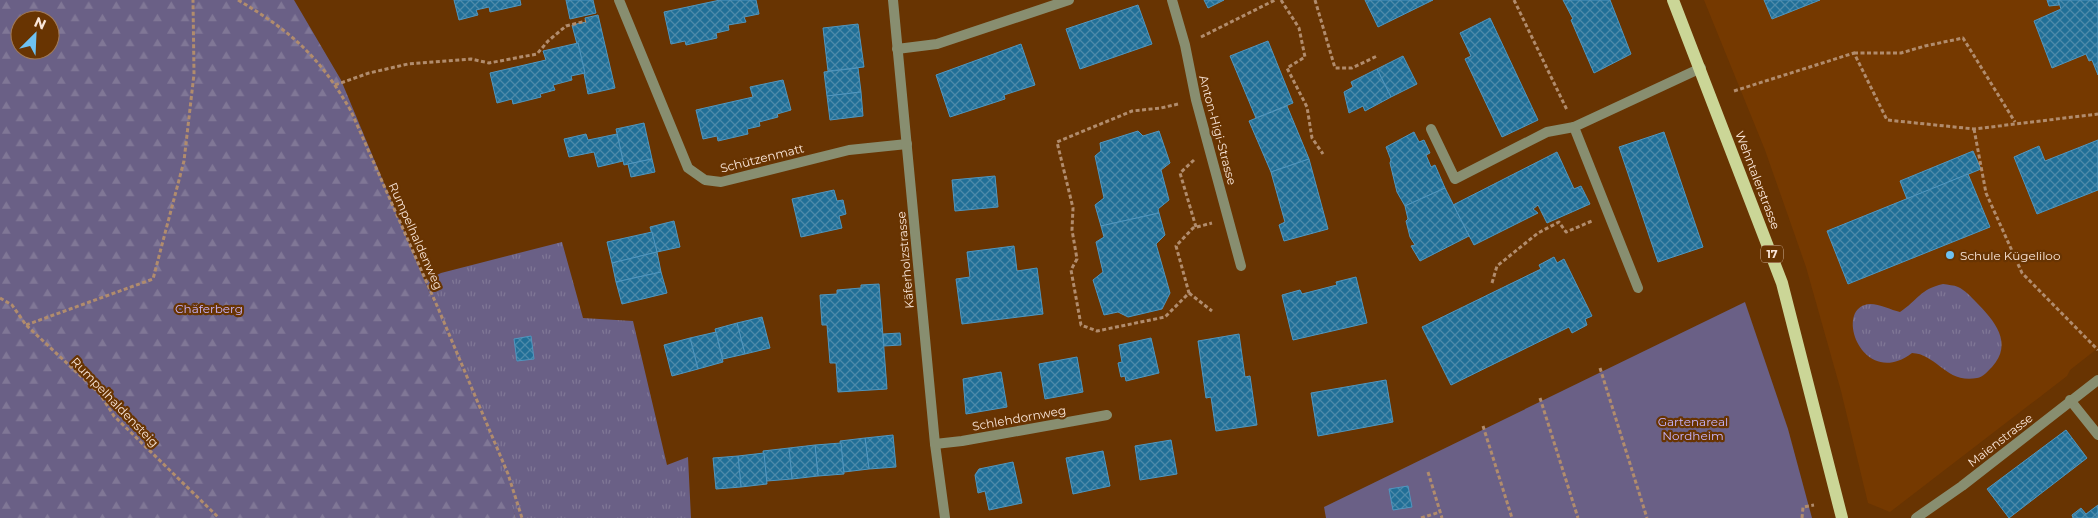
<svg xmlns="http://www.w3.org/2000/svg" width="2098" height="518" viewBox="0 0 2098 518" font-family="Montserrat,sans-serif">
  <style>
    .built { fill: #753900 }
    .grass { fill: url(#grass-tufts) }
    .forest { fill: url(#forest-firs); fill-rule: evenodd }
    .garden { fill: #6a6086 }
    .building { fill: url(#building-cross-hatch); stroke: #5096bf }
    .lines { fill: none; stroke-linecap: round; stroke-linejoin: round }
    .path { stroke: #b18c6d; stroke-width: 3; stroke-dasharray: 4 2.5; stroke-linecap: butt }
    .service { stroke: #888e70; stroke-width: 10 }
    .minor { stroke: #888e70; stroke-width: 10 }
    .primary { stroke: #cbd697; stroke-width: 12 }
    .poi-dot { fill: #6ec2f3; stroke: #683402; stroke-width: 2 }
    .labels { text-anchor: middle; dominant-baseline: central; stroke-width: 4.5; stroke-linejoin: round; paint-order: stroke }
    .shield { fill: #683402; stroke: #ceb198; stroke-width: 1 }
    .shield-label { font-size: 11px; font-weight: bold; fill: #fae6d9 }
    .street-label { font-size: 12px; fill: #fae6d9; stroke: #683402 }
    .poi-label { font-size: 12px; fill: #fae6d9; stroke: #683402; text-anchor: start }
    .park-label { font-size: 12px; fill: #c8b5fd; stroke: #683402 }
  </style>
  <defs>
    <pattern id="grass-tufts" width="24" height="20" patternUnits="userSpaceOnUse" patternTransform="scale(1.25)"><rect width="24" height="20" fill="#6a6086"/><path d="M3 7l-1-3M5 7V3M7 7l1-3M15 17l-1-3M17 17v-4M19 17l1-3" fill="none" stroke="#807796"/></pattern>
    <pattern id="forest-firs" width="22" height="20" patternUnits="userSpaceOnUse" patternTransform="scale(1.25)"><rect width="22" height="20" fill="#6a6086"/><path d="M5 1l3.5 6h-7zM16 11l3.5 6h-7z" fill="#807796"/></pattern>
    <pattern id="building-cross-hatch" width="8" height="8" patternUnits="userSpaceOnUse" patternTransform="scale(1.25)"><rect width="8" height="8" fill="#216f97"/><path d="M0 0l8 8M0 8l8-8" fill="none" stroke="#4d8aaa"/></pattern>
  </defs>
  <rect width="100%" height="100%" fill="#683402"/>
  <!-- built -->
  <path class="built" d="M1704,0H2098V348L2070,370L2067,376L1890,512L1868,503L1841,391L1806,267L1765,150Z"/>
  <!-- grass -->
  <g class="grass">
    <path d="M562,242L583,318L633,321L667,465L688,457L691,518H516L425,281L441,273Z"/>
    <path d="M1943,284C1948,285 1954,285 1958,287C1965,290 1971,297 1976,302C1994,320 2014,343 1992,367C1988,371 1983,377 1977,378C1946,384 1937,354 1912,353C1862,391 1832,306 1870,304C1880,304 1891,310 1900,312C1918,300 1920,289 1943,284Z"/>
  </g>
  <!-- forest -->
  <path class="forest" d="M0,0H294L341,80L490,438L516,518H0ZM20,20H50V50H20Z"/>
  <!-- garden -->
  <path class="garden" d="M1745,302L1788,429L1812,518H1326L1324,507Z"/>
  <!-- building -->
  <g class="building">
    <path d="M454,0H520L521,5L490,12L489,7L476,10L478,15L459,20Z"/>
    <path d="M566,0H593L596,13L570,19Z"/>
    <path d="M756,0L759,14L744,17L746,22L728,25L729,30L716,33L717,38L686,45L685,41L671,44L664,12L720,0Z"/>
    <path d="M1204,0H1224L1208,8Z"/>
    <path d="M1365,0H1433L1378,27Z"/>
    <path d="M1563,0H1610L1631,54L1594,73L1571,20L1573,19Z"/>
    <path d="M1764,0H1820L1772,19Z"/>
    <path d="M2047,0H2058L2059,5L2049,6Z"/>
    <path d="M2058,0H2098V75L2092,60L2089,61L2086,54L2052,68L2034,21L2061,9Z"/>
    <path d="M1138,5L1152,44L1080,69L1066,29Z"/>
    <path d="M598,15L615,88L588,94L578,43L577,44L572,25L586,22L585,18Z"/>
    <path d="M1490,18L1538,120L1502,137L1465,59L1471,56L1460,33Z"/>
    <path d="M858,24L864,67L828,71L823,28Z"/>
    <path d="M1268,41L1293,103L1256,118L1230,56Z"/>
    <path d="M578,43L585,73L571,76L572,80L553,85L555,90L540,94L541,97L513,104L512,99L497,103L490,73L546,60L543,51Z"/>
    <path d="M1021,44L1035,85L1004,95L1005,99L950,117L936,75Z"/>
    <path d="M1403,56L1417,84L1391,97L1377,69Z"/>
    <path d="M858,68L861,92L827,96L824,72Z"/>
    <path d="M1377,69L1391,97L1365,111L1363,106L1349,113L1344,92L1353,87L1351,82Z"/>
    <path d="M783,80L791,110L777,114L778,117L759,122L760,126L747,129L748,134L718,141L717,136L703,139L696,110L753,97L750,87Z"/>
    <path d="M861,92L863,116L830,120L827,96Z"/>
    <path d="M1287,106L1309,159L1271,172L1249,121Z"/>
    <path d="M644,123L652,159L624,165L616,129Z"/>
    <path d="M1138,131L1143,136L1159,131L1170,163L1161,170L1169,200L1158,209L1159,213L1101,226L1095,205L1104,198L1095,156L1101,151L1100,143Z"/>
    <path d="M1414,132L1419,142L1424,140L1430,153L1426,155L1431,167L1435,165L1445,188L1405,206L1397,192L1390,163L1391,160L1386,147Z"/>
    <path d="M1664,132L1703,247L1658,262L1619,147Z"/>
    <path d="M586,134L588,140L617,134L623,161L598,167L594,152L569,157L564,139Z"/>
    <path d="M2098,140V190L2037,214L2014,157L2039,146L2045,161Z"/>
    <path d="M1973,151L1981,169L1907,199L1900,181Z"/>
    <path d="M1557,152L1574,189L1581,186L1590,204L1547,223L1538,205L1533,209L1538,213L1474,245L1453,205Z"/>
    <path d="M652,159L655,172L631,177L628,164Z"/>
    <path d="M1309,159L1328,229L1284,241L1279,225L1285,222L1271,172Z"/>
    <path d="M1968,174L1990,227L1848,284L1827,231Z"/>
    <path d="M995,176L998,207L955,211L952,180Z"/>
    <path d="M1445,188L1469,236L1420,261L1411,246L1415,245L1410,237L1406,221L1408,219L1405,206Z"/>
    <path d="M834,190L837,201L843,200L846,214L839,216L842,228L801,237L792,199Z"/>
    <path d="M1159,213L1165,235L1156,244L1170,293L1162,309L1128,317L1118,312L1104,315L1093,280L1103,272L1096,242L1104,237L1101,226Z"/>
    <path d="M674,221L680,247L657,252L650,227Z"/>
    <path d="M652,232L657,252L612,263L607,242Z"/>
    <path d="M1014,246L1017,271L1037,268L1043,314L962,324L956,279L970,277L967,252Z"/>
    <path d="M657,252L661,272L616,282L612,263Z"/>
    <path d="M1554,257L1557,263L1564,259L1592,316L1585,319L1587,325L1572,333L1569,327L1451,385L1422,327L1541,269L1539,265Z"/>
    <path d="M661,272L667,293L622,304L616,282Z"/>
    <path d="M1356,277L1367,323L1293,340L1282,295L1300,290L1302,294L1337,285L1336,282Z"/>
    <path d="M879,284L887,389L838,392L836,363H830L827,325H822L820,295L837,294V290L861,288V285Z"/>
    <path d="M762,317L770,348L745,354L737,323Z"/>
    <path d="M737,323L745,354L723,359L715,329Z"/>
    <path d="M716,332L723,362L698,369L690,338Z"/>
    <path d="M900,333L901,345L884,346L883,334Z"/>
    <path d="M1239,334L1245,377L1250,376L1257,425L1216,431L1211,397L1206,398L1198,341Z"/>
    <path d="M531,336L534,359L517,361L514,339Z"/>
    <path d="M690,338L698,369L672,376L664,345Z"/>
    <path d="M1151,338L1159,373L1126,381L1125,376L1121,377L1118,363L1122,362L1119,345Z"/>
    <path d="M1077,357L1083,392L1045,399L1039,364Z"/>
    <path d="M1001,372L1007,407L966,414L963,379Z"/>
    <path d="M1386,380L1393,422L1318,436L1311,393Z"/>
    <path d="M2066,430L2087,458L2009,518L1987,489Z"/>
    <path d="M893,435L896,467L869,469L865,438Z"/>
    <path d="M865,438L869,469L844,472L840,441Z"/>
    <path d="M1171,440L1177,474L1140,480L1135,446Z"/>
    <path d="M841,443L844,474L818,476L815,445Z"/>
    <path d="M815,445L818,476L792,479L789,448Z"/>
    <path d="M789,448L792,479L767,481L763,451Z"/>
    <path d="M1103,451L1110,486L1073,494L1066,458Z"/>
    <path d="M764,453L767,484L741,487L738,456Z"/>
    <path d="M738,456L741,487L716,489L713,458Z"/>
    <path d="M1013,462L1022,503L989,510L985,491L978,493L975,475L979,469Z"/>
    <path d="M1408,486L1412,507L1393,510L1389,489Z"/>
    <path d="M2098,505V518H2073L2072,515L2081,508L2086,514Z"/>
  </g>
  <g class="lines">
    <!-- path -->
    <g class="path">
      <path d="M238,0C292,32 319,56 351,111L438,308L508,474L522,518"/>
      <path d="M1281,0L1299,28L1305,57L1287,68L1307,107L1312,138L1323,154"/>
      <path d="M1315,0L1335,68H1352L1377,56"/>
      <path d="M1514,0L1567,110"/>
      <path d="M1201,37L1275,0"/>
      <path d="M1854,53H1901L1925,46L1963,38L2015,122"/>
      <path d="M335,85L369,73L408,64L471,59L489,63L537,54L548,41L566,26L586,21"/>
      <path d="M1734,91L1854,53L1887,120L1974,129L2098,114"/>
      <path d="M1178,104L1161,108L1132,111L1057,142L1073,208L1072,230L1077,259L1071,270L1081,325L1097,331L1165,317L1189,293L1176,246L1193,228L1212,223"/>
      <path d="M1974,129L1986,193L2022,273L2098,350"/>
      <path d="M1194,160L1180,173L1196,227"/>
      <path d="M1492,283L1497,266L1538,233L1559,222L1566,232L1592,221"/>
      <path d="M1189,293L1212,311"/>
      <path d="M0,298L12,305L26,325L100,394L114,416L219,518"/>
      <path d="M26,325L153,279L184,161L194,74L193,0"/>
      <path d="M1600,368L1647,518"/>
      <path d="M1540,398L1578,518"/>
      <path d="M1483,426L1512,518"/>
      <path d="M1428,472L1442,518"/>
      <path d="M1421,518L1440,512"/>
      <path d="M1802,518L1803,507L1814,505"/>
    </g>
    <!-- service -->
    <g class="service">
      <path d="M1431,129L1455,179L1547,132L1574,127"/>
      <path d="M1638,288L1574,127L1701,68"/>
    </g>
    <!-- minor -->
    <g class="minor">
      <path d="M619,0L688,168L705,180L721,182L849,150L907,144"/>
      <path d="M893,0L935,444L945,518"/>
      <path d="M1172,0L1185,45L1196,100L1241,266"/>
      <path d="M897,49L937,44L1069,0"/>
      <path d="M2070,400L2098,435"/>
      <path d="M935,444L962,441L1107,415"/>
      <path d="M1916,518L1962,486L2098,380"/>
    </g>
    <!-- primary -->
    <path class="primary" d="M1673,0L1782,283L1842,518"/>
  </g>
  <!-- markers -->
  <circle class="poi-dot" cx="1950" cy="255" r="5"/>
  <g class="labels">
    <!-- shield labels -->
    <rect class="shield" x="1761" y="245.5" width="22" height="17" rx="4"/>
    <g class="shield-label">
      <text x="1772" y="254">17</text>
    </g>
    <!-- street labels -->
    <g class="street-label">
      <text transform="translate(1218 130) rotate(75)">Anton-Higi-Strasse</text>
      <text transform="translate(762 158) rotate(-14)">Schützenmatt</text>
      <text transform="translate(1758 180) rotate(69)">Wehntalerstrasse</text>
      <text transform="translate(416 236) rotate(66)">Rumpelhaldenweg</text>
      <text transform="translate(905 260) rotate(-95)">Käferholzstrasse</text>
      <text transform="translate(115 402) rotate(46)">Rumpelhaldensteig</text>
      <text transform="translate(1019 418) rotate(-10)">Schlehdornweg</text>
      <text transform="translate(2000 440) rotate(-38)">Maienstrasse</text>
    </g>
    <!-- poi labels -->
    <g class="poi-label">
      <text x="1960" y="255">Schule Kügeliloo</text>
    </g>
    <!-- park labels -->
    <g class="park-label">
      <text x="209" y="308">Chäferberg</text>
      <text x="1693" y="421">Gartenareal<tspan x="1693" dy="14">Nordheim</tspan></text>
    </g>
  </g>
  <!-- north arrow -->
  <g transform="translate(35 35) rotate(24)"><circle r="24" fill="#683402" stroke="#a27b58"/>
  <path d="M0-4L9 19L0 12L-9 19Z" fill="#6ec2f3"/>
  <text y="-8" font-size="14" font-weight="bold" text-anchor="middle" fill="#fae6d9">N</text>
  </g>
</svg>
